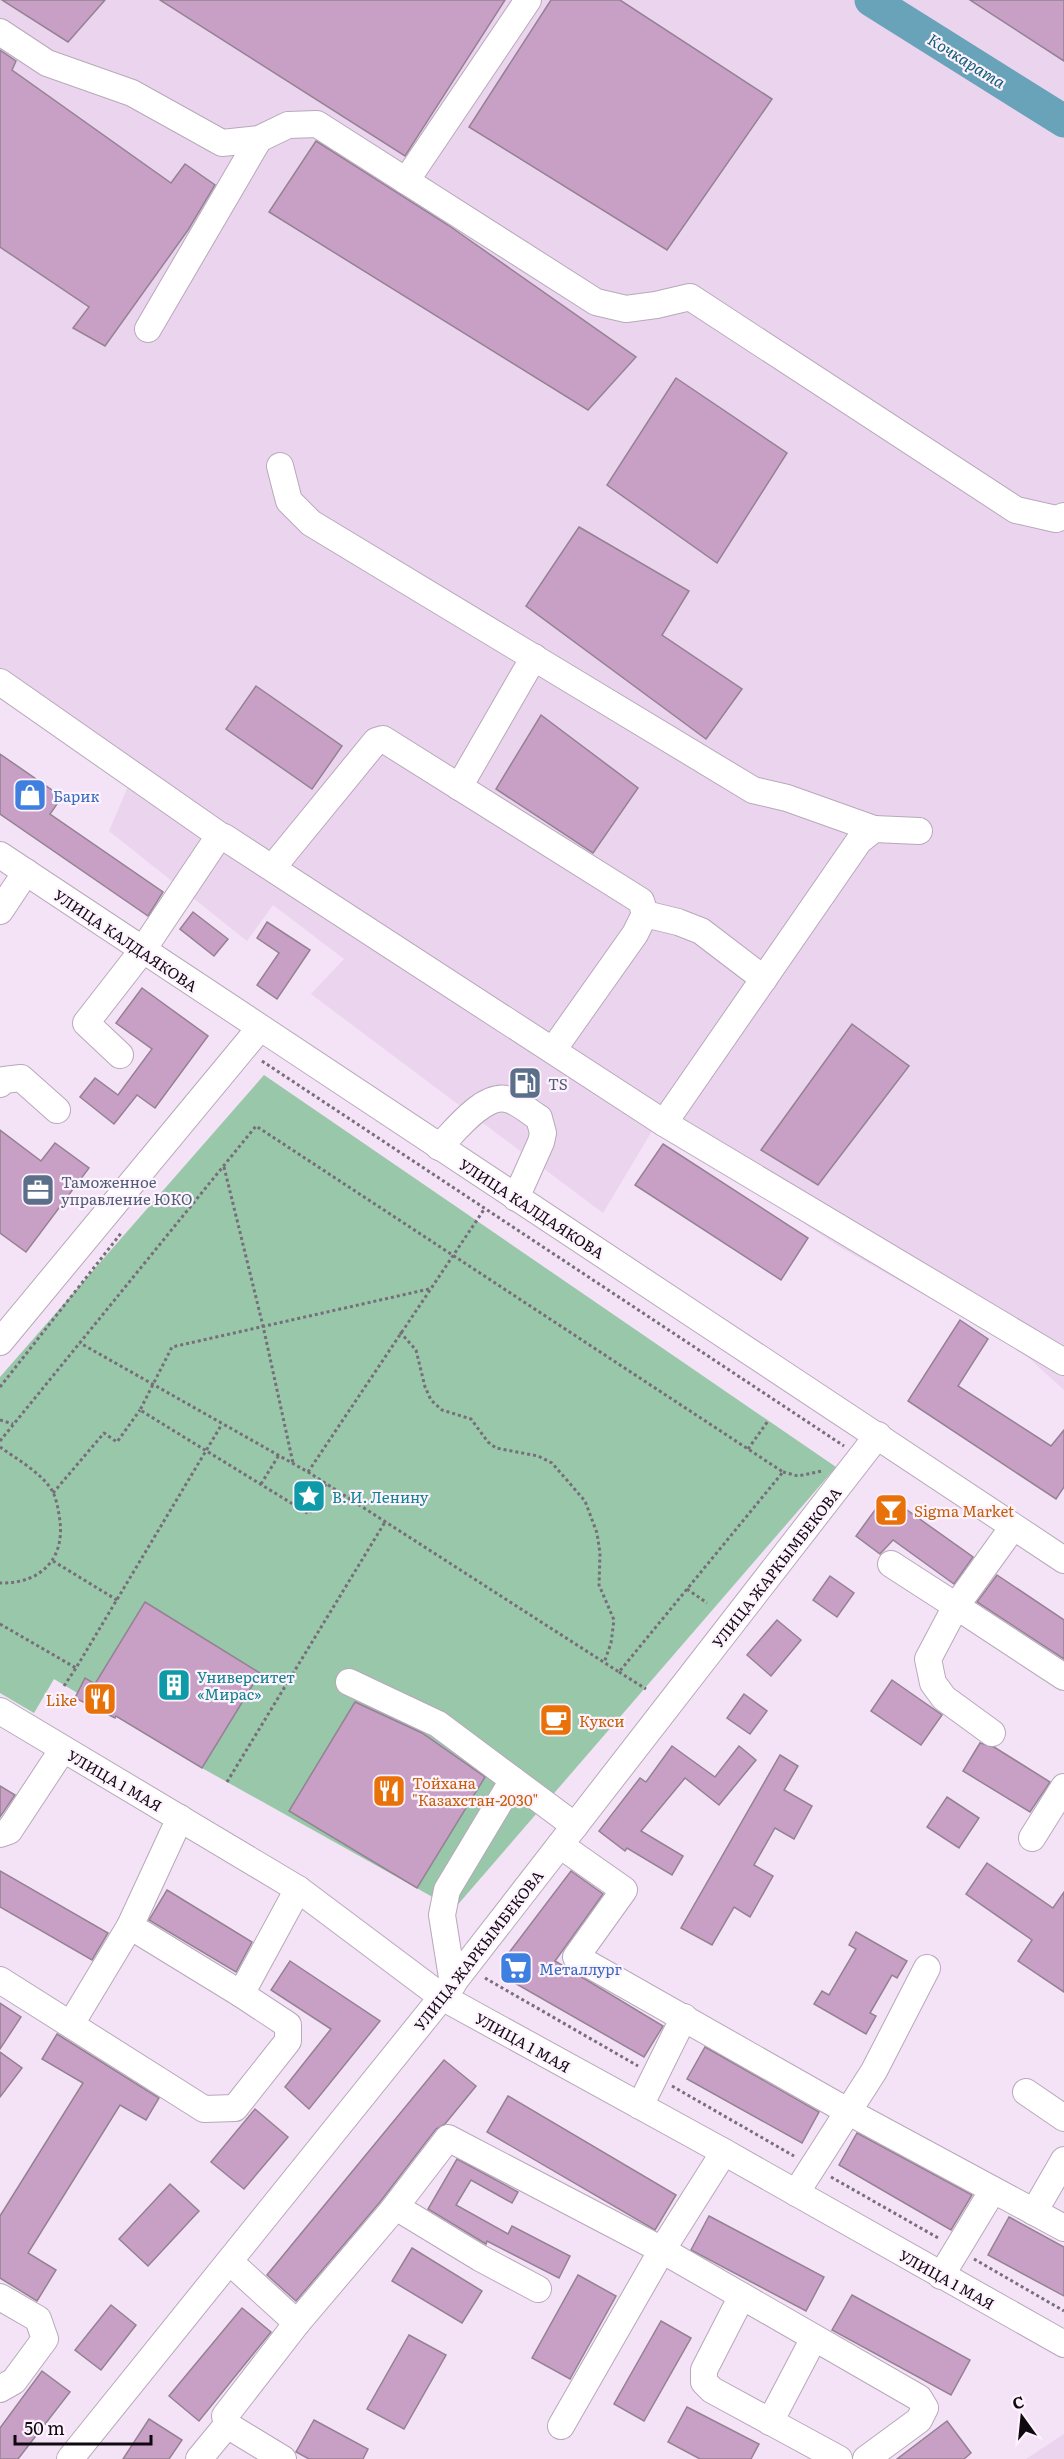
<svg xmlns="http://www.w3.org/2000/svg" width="1064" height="2459" viewBox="0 0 1064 2459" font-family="Literata,serif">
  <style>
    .built { fill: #ebd4ee }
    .green { fill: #98c7a9 }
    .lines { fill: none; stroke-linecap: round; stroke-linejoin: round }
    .river { stroke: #68a3ba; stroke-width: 33 }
    .building { fill: #c8a0c6; stroke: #948293; stroke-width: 1.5 }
    .minor-casing { stroke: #b8a8ba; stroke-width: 28 }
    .path { stroke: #786d7a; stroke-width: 3; stroke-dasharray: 3 3; stroke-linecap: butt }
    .minor { stroke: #fff; stroke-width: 26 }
    .labels { text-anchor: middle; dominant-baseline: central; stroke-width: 4.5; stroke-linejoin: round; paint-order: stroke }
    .shop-label { font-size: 15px; fill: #366cbe; stroke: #fdf2fe; text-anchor: start }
    .street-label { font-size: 15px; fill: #0f0910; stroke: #fdf2fe }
    .service-label { font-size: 15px; fill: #4e5e75; stroke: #fdf2fe; text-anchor: start }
    .culture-label { font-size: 15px; fill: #0d838f; stroke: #fdf2fe; text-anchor: start }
    .food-label { font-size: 15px; fill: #c56008; stroke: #fdf2fe; text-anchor: start }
    .water-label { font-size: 16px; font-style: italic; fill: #105f77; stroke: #fdf2fe }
  </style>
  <rect width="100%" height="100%" fill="#f4e2f6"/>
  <!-- built -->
  <g class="built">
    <path d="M0,0H1064V1390L1018,1348L840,1247L655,1126L603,1213L311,994L344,959L273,905L247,941L109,831L132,777L0,698Z"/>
    <path d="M1064,2434V2459H1026Z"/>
  </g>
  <!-- green -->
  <path class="green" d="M264,1075L836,1467L454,1909L202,1768L54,1679L34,1713L0,1693V1377Z"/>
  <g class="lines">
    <!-- river -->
    <path class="river" d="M871,0L1064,121"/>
  </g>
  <!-- building -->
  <g class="building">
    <path d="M2,0H105L68,42Z"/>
    <path d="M160,0H505L405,156Z"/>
    <path d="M551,0H620L772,99L667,250L469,127Z"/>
    <path d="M970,0H1064V61Z"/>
    <path d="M0,50L16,61L12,70L171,183L185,164L215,185L188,230L105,346L73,328L89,307L0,247Z"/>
    <path d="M316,141L448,225L636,357L588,410L269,212Z"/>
    <path d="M676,378L787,453L717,563L607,485Z"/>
    <path d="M579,527L689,591L662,635L742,689L706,739L526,606Z"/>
    <path d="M256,686L342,746L312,789L226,729Z"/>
    <path d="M541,715L638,788L593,853L496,789Z"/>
    <path d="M0,754L62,797L50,814L163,892L148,916L0,814Z"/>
    <path d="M193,912L228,939L214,956L180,929Z"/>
    <path d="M267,922L310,950L277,999L257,985L279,953L257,938Z"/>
    <path d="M142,988L208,1036L155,1108L137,1095L114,1124L80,1097L95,1078L118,1095L152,1049L116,1023Z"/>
    <path d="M852,1024L909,1066L818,1185L761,1150Z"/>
    <path d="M0,1130L41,1161L55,1143L89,1168L26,1252L0,1233Z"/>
    <path d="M663,1144L808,1238L781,1280L635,1185Z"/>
    <path d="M960,1320L988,1339L958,1386L1051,1446L1064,1430V1487L1056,1499L908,1401Z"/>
    <path d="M886,1495L973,1557L954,1584L893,1540L880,1554L856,1536Z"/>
    <path d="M997,1575L1064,1620V1659L977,1602Z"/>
    <path d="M830,1576L854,1593L837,1617L813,1600Z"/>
    <path d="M145,1602L260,1673L202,1768L116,1716L115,1718L75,1698L85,1678L95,1684Z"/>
    <path d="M777,1620L801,1640L771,1676L747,1655Z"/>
    <path d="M892,1680L942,1715L921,1745L871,1711Z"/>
    <path d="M744,1694L767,1711L750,1734L727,1718Z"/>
    <path d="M355,1702L422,1733L485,1777L417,1888L289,1811Z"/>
    <path d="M980,1743L994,1747L1050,1782L1030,1812L963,1771Z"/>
    <path d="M672,1746L715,1777L739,1746L756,1760L719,1805L685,1778L641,1831L683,1856L672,1875L627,1848L625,1851L599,1831L640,1778L646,1782Z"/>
    <path d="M780,1755L798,1766L784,1790L812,1806L794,1839L775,1828L754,1865L773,1876L750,1917L734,1907L712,1945L681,1928Z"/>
    <path d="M0,1786L15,1795L0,1817Z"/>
    <path d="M947,1797L979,1818L959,1848L927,1827Z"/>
    <path d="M987,1863L1053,1908L1064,1892V1992L1018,1961L1032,1940L966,1894Z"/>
    <path d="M0,1871L108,1933L92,1960L0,1907Z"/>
    <path d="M571,1871L603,1894L555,1961L663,2026L644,2057L513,1982L508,1954Z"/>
    <path d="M167,1890L252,1942L236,1972L149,1920Z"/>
    <path d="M856,1932L907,1961L897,1978L892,1975L870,2013L876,2016L866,2034L814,2004L822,1991L829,1995L856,1949L849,1945Z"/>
    <path d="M290,1961L380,2021L309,2109L285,2087L331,2029L271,1990Z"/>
    <path d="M0,2003L21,2017L0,2049Z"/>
    <path d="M57,2034L159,2098L146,2120L120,2105L28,2253L56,2270L37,2301L0,2278V2216L83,2083L42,2059Z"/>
    <path d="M705,2047L819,2112L802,2143L687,2079Z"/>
    <path d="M0,2052L22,2068L0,2097Z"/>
    <path d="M444,2060L476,2086L445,2124L436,2129L380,2202L296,2301L267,2275Z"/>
    <path d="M508,2096L676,2195L655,2230L487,2132Z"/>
    <path d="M255,2109L288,2137L244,2189L211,2162Z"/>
    <path d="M857,2133L972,2195L951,2230L839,2165Z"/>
    <path d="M457,2159L518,2192L512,2203L471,2180L456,2205L508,2234L512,2226L570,2256L559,2278L487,2241L486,2244L428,2209Z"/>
    <path d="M170,2184L199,2211L148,2266L119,2239Z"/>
    <path d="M709,2216L824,2277L806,2311L691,2250Z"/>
    <path d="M1009,2217L1064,2247V2296L988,2255Z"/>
    <path d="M412,2248L482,2291L462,2323L392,2281Z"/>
    <path d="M578,2275L616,2296L570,2379L532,2358Z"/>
    <path d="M852,2295L970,2360L951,2395L832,2330Z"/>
    <path d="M111,2305L136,2325L101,2370L75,2350Z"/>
    <path d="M242,2308L271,2332L199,2421L169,2396Z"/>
    <path d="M661,2321L691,2338L644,2421L614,2404Z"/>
    <path d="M409,2335L446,2355L404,2429L367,2409Z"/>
    <path d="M42,2371L70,2392L18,2459H0V2428Z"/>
    <path d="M687,2407L759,2444L751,2459H700L668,2442Z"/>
    <path d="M149,2419L182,2440L169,2459H123Z"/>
    <path d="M314,2420L368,2449L363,2459H309L296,2452Z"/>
    <path d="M947,2421L971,2453L964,2459H897Z"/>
  </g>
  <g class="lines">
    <!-- minor casing -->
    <g class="minor-casing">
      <g id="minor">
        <path d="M0,32L47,63L132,93L222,143L259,139L288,125L317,124L596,302L626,309L656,305L690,297L1016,510L1056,519L1064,516"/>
        <path d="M406,181L528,0"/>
        <path d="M148,329L259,139"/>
        <path d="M280,466L289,501L311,523L753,790L787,798L874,829"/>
        <path d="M0,682L222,837"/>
        <path d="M459,787L534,657"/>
        <path d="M0,855C353,1092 710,1324 1064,1560"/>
        <path d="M273,867L376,741L383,739L641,901L645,914L635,934L553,1050"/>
        <path d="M0,911L26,872"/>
        <path d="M645,914L678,922L701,931L764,979"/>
        <path d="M120,1055L86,1023L142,951L217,839L224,837L664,1123L1064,1362"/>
        <path d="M0,1084L4,1080L21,1078L57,1110"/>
        <path d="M664,1123L859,841L874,829L919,831"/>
        <path d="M439,1147C454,1132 483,1094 506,1099C518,1101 529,1112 539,1118L543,1133L541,1142L516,1198"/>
        <path d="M0,1342L259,1029"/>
        <path d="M891,1564L956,1606L1013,1527"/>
        <path d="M349,1682L438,1724L575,1826"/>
        <path d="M0,1711L298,1889L442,1997L724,2152L1064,2344"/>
        <path d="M992,1733L944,1698L933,1683L928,1659L956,1606L1064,1677"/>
        <path d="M180,1818L130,1926L241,1994"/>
        <path d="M0,1834L9,1831L63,1749"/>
        <path d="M1032,1838L1064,1787"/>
        <path d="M560,1845L624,1890L576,1957L849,2112L1064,2228"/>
        <path d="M0,1980L204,2109L235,2108L288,2041V2025L241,1994L298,1889"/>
        <path d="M453,1984L442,1915L447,1890L513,1780"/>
        <path d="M71,2024L130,1926"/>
        <path d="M1026,2092L1064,2118"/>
        <path d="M640,2106L684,2017"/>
        <path d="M796,2193L874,2071L927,1968"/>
        <path d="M396,2207L480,2258L538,2289"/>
        <path d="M1034,2212L1064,2160"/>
        <path d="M230,2262L297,2323"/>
        <path d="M941,2276L993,2190"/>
        <path d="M742,2296L704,2370V2382L712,2390L839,2459"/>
        <path d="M0,2297L38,2319L45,2339L14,2381L0,2389"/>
        <path d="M770,2422L814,2338"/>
        <path d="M227,2425L283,2459"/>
        <path d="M561,2426L662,2250L724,2152"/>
        <path d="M70,2459L442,1997L878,1435"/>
        <path d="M199,2459L227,2425L225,2416L297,2323L392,2211L448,2138L662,2250L919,2398L925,2408L919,2420L866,2459"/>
      </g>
    </g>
    <!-- path -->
    <g class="path">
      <path d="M262,1061L844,1446"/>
      <path d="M224,1167L263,1326L293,1463"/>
      <path d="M400,1332L416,1350L425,1387L431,1400L442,1410L471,1419L488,1442L496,1448L538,1456L552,1463L585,1501L597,1533L600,1553L599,1585L614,1620L611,1643L604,1663"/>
      <path d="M0,1387L122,1232"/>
      <path d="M0,1420L13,1424"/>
      <path d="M0,1441L256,1126L783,1472L619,1672L308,1472L80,1343"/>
      <path d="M0,1447C18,1460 42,1473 53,1492C56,1499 58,1507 59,1515C67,1556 43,1584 0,1583"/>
      <path d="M748,1449L768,1421"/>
      <path d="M308,1472L485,1208"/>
      <path d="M783,1472L798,1476L822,1471"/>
      <path d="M261,1484L279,1455"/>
      <path d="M326,1484L309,1514L140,1410L172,1347L429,1289"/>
      <path d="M53,1493L104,1433L117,1442L140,1410"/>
      <path d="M53,1561L117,1600"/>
      <path d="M687,1589L707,1603"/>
      <path d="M0,1624L76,1668L222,1424"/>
      <path d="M619,1672L646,1689"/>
      <path d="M64,1686L76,1668"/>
      <path d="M227,1782L385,1522"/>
      <path d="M485,1978L638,2066"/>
      <path d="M672,2086L794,2156"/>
      <path d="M831,2177L940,2239"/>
      <path d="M974,2259L1064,2311"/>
    </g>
    <!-- minor -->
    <use href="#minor" class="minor"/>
  </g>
  <!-- icons -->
  <defs>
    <g id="shop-square" transform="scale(1.725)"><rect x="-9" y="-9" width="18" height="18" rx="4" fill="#3f7fe0" stroke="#fdf2fe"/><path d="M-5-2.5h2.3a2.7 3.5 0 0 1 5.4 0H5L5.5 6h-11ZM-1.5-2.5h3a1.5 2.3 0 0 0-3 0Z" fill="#fff"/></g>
    <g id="fuel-square" transform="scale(1.725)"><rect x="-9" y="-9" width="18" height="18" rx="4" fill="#5c6f8a" stroke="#fdf2fe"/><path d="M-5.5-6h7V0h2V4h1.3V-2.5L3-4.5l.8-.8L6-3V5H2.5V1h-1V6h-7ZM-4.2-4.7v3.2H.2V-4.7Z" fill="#fff"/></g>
    <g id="office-square" transform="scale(1.725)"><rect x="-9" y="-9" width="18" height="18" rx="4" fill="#5c6f8a" stroke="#fdf2fe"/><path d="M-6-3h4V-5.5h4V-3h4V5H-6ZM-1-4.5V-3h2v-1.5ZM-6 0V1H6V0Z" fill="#fff"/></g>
    <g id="sight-square" transform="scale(1.725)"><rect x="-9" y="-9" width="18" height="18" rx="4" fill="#0f9aa8" stroke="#fdf2fe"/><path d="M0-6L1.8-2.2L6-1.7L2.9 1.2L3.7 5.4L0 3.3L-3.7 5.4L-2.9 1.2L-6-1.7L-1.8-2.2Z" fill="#fff"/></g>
    <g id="bar-square" transform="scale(1.725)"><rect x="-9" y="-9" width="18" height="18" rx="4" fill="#e8710a" stroke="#fdf2fe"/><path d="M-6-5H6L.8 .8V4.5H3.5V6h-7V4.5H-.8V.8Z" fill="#fff"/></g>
    <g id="building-square" transform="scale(1.725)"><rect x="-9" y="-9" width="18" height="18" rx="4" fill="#0f9aa8" stroke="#fdf2fe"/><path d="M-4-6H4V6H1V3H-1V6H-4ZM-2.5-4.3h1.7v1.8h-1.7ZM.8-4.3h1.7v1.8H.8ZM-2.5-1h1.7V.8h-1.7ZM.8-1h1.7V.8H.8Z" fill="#fff"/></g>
    <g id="restaurant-square" transform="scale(1.725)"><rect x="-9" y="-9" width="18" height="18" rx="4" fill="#e8710a" stroke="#fdf2fe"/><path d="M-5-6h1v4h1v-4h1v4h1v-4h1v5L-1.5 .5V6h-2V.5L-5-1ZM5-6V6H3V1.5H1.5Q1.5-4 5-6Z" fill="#fff"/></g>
    <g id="cafe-square" transform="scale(1.725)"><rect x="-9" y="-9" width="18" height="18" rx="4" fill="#e8710a" stroke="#fdf2fe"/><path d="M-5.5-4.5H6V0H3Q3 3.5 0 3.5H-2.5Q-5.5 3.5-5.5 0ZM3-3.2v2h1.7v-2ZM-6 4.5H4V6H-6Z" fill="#fff"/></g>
    <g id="supermarket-square" transform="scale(1.725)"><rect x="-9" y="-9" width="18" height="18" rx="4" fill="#3f7fe0" stroke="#fdf2fe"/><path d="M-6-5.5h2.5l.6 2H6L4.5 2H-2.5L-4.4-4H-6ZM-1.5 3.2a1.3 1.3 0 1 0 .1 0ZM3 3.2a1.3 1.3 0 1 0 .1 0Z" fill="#fff"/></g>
  </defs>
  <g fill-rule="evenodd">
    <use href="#shop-square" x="30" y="795"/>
    <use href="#fuel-square" x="525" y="1083"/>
    <use href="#office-square" x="38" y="1190"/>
    <use href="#sight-square" x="309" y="1496"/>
    <use href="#bar-square" x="891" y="1510"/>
    <use href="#building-square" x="174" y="1685"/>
    <use href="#restaurant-square" x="100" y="1699"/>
    <use href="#cafe-square" x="556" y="1720"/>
    <use href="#restaurant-square" x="389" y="1791"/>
    <use href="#supermarket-square" x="516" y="1968"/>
  </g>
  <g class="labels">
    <!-- shop labels -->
    <g class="shop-label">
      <text x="53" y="795">Барик</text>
      <text x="539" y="1968">Металлург</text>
    </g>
    <!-- street labels -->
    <g class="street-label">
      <text transform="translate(126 940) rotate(34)">УЛИЦА КАЛДАЯКОВА</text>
      <text transform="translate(532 1208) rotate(33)">УЛИЦА КАЛДАЯКОВА</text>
      <text transform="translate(776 1567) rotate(-52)">УЛИЦА ЖАРКЫМБЕКОВА</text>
      <text transform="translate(115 1780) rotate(30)">УЛИЦА 1 МАЯ</text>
      <text transform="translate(478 1950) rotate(-52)">УЛИЦА ЖАРКЫМБЕКОВА</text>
      <text transform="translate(523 2042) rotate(29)">УЛИЦА 1 МАЯ</text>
      <text transform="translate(947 2279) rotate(29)">УЛИЦА 1 МАЯ</text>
    </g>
    <!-- service labels -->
    <g class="service-label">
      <text x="548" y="1083">TS</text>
      <text x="61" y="1181">Таможенное<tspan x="61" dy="17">управление ЮКО</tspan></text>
    </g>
    <!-- culture labels -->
    <g class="culture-label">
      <text x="332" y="1496">В. И. Ленину</text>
      <text x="197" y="1676">Университет<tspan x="197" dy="17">«Мирас»</tspan></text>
    </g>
    <!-- food labels -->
    <g class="food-label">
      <text x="914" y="1510">Sigma Market</text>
      <text x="77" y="1699" text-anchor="end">Like</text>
      <text x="579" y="1720">Кукси</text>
      <text x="412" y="1782">Тойхана<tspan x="412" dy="17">"Казахстан-2030"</tspan></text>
    </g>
    <!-- water labels -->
    <g class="water-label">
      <text transform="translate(967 60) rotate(32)">Кочкарата</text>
    </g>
  </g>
  <!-- north arrow -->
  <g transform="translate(1022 2417) rotate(345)" stroke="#fdf2fe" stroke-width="4.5" paint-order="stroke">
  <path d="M0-4.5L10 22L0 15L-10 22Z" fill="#0f0910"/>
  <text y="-9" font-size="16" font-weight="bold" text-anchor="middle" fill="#0f0910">С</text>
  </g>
  <!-- scale -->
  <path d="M15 2435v9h136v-9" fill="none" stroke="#0f0910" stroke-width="3"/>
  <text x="24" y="2435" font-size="18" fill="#0f0910" stroke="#fdf2fe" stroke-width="4.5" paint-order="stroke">50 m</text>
</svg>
